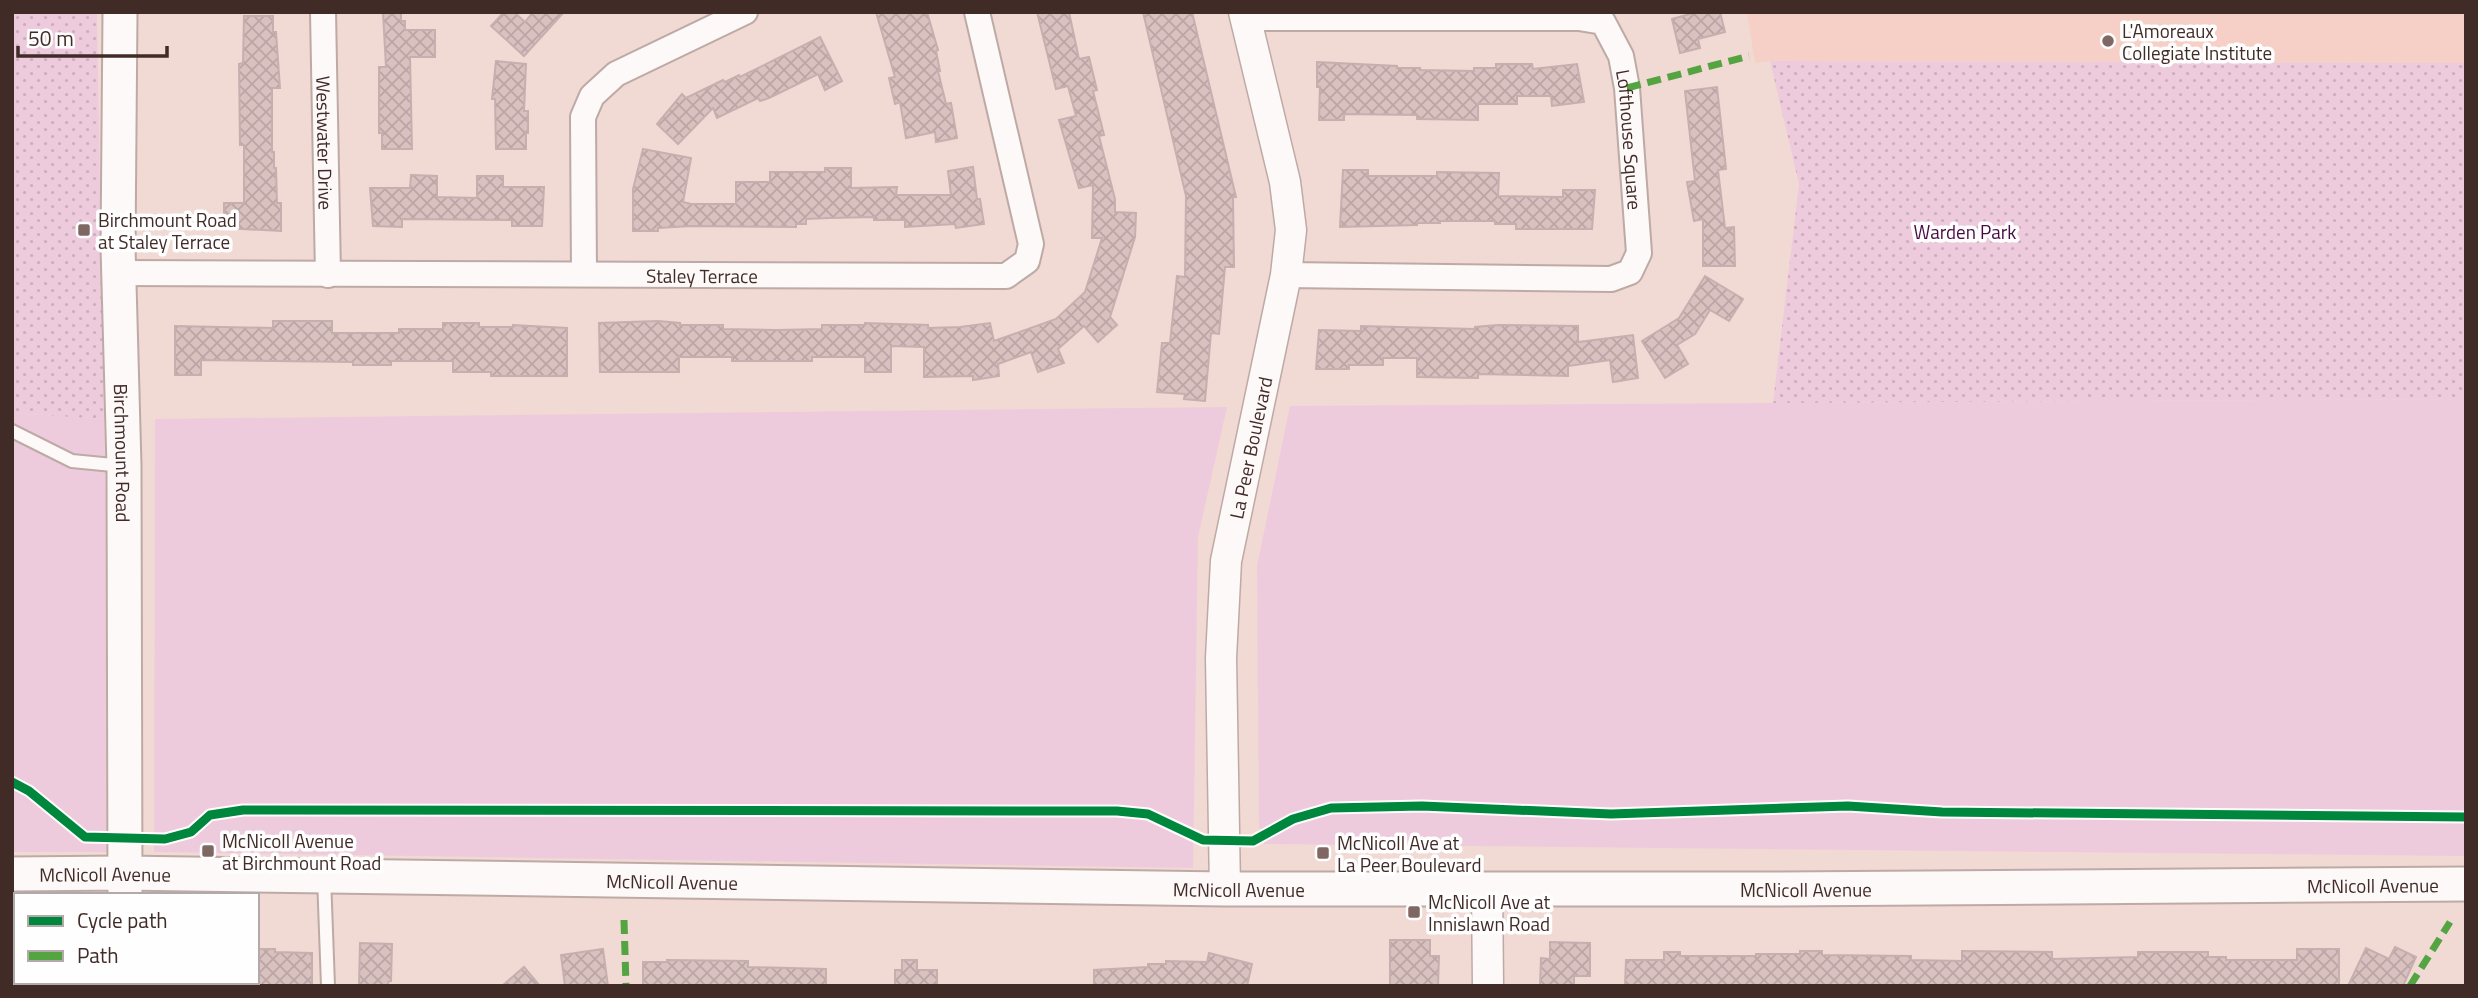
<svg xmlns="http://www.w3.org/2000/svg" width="2478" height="998" viewBox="0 0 2478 998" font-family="'Titillium Web',sans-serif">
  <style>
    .built { fill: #f6d0c7 }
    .grass { fill: #eecbdc }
    .park { fill: url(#park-dots) }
    .building { fill: url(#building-cross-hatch); stroke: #c6b0af; stroke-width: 2 }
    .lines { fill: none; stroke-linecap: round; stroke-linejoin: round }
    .service-casing { stroke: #beaaa5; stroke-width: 16 }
    .minor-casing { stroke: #beaaa5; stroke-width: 28 }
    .tertiary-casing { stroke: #beaaa5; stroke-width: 33 }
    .secondary-casing { stroke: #beaaa5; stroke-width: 37 }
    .service { stroke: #fdf9f9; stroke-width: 12 }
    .minor { stroke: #fdf9f9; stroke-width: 24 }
    .tertiary { stroke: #fdf9f9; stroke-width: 30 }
    .secondary { stroke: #fdf9f9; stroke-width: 33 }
    .quiet { stroke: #55a442; stroke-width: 7; stroke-dasharray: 14 7; stroke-linecap: butt }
    .cycleway-casing { stroke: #fefefe; stroke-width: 13 }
    .cycleway { stroke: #00873e; stroke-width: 9 }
    .poi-dot { fill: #7f6864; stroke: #fefefe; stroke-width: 2.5 }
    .labels { text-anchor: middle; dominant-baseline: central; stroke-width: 7; stroke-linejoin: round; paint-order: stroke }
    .poi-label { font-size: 19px; fill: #412b27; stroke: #fefefe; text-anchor: start }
    .street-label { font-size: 19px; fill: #412b27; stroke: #fefefe }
    .park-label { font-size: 19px; fill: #470a41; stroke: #fefefe }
  </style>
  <defs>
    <pattern id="park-dots" width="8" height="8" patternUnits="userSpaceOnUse" patternTransform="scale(1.75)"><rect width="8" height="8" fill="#eecbdc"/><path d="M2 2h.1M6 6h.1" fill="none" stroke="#cdaebd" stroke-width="1.8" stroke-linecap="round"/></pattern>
    <pattern id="building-cross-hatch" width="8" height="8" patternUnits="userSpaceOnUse" patternTransform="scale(1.75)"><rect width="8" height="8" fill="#d9c1c0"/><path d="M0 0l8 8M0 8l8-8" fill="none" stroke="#bba6a5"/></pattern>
  </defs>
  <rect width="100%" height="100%" fill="#f1d9d4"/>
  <!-- built -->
  <path class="built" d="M1747,12H2466V63L1770,61L1755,63Z"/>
  <!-- grass -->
  <g class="grass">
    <path d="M2466,399V856L1264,844L1259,826L1257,566L1290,406Z"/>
    <path d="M1227,407L1198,537L1193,868L154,852L155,419Z"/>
    <path d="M12,413L104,419L116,852H12Z"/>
  </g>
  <!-- park -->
  <g class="park">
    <path d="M12,12H97L104,419L12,413Z"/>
    <path d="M1770,61L2466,63V399L1773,403L1799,184Z"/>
  </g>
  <!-- building -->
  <g class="building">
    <path d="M383,12H401V21H405V30H435V57H410L412,149H382V133H379V67H386Z"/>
    <path d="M504,12H514L525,22L533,12H564L524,56L491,26Z"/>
    <path d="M876,12H927L938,50L936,51L940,71H938L946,104L951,103L957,138L936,142L935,132L906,138L900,102L895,104L889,78L895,77Z"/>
    <path d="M1037,12H1069L1079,59L1089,57L1097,90L1093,91L1104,135L1099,136L1115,199V212L1136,213L1135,237L1110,317L1117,325L1098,342L1084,326L1058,349L1064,363L1038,372L1031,352L998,364L999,376L973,380V376L924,377V347L891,346V372H865V357H812V361H732V357H679V372H600L599,323L658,321L680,323V325H723V329L777,330L822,329V325H865V323L928,325V328L960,327L990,323L994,341L1056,319L1085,292L1102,238H1092L1093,185L1079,188L1059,120L1076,116L1068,86L1056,89Z"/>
    <path d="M1143,12H1192L1236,197H1233L1234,267H1225L1219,334L1211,333L1205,401L1184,399L1185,394L1157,392L1162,343H1170L1177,276L1185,277L1186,196Z"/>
    <path d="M1697,12H1720L1725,32L1698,39L1700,48L1680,53L1672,19Z"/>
    <path d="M244,16H273V32H276L280,88H272V152H274V168H276L277,203H281V231L224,228V203H244V145H240L239,64L243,63Z"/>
    <path d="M820,37L842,81L825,90L818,74L769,98L760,101L758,98L717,118L713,108L678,144L657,124L682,94L686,98L723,80L725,82L739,75L740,77Z"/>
    <path d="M496,61L526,64L524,111H528V133H526V149H496L495,99H492Z"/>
    <path d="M1317,62L1397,66V68H1420V70L1474,71V68H1496V64H1532L1533,69L1577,64L1584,102L1552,106L1551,96H1517V104H1478V120L1417,119V115L1344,114V120H1319L1320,87H1317Z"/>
    <path d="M1717,87L1726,169L1718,170L1725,228L1734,227L1735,266H1703V219L1694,221L1687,182L1695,181L1685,91Z"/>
    <path d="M643,149L691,158L683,202L691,204H736V182H770V172H825V168H851V188L897,187L896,195H951L948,171L973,167L977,199H980L984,224L956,228L955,224L905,227V220H874V217L829,218L806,219V224H796V227L691,226L658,228V231H633V189Z"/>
    <path d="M1343,170H1368V176H1437V172L1499,173L1498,196L1563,197V190H1595L1592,229H1516V224H1495V221H1440V223H1417V225L1340,227Z"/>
    <path d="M411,175L437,176V197L477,198V176H503V187H544L542,226H512V220L402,219V227L373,226L370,188H410Z"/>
    <path d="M1705,276L1743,299L1729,321L1710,310L1695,334L1677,345L1688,364L1665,378L1642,341L1679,318Z"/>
    <path d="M273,321H332V333H399V329H443V323H479V327H513V325L567,328V376H491V372H453V361H391V365H353V362L201,360V375H175V326L273,328Z"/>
    <path d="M1498,325L1578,326V342L1633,335L1638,378L1613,382L1610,360L1568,366V376L1478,374V378L1417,377V358H1383V365H1349V369H1316L1319,330L1361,331V326L1475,329V327Z"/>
    <path d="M1390,940H1430V956H1439L1438,986H1390Z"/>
    <path d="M1550,942L1590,943V976H1574V986H1540L1541,958L1550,959Z"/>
    <path d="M360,943L392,944L391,981L388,982V986H359Z"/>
    <path d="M2395,947L2416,957L2403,986H2348L2366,948L2389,959Z"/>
    <path d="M257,949H275V952L312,953V986H257Z"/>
    <path d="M603,949L608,986H565L561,955Z"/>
    <path d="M2297,949H2339V986H1625L1626,960H1664V952H1680V956H1756V954H1800V951H1822V955L1911,956V960L1962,961V951L2052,952V959L2138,957V952H2208V957H2226V960H2297Z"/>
    <path d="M1209,953L1252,964L1247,986H1094V970L1148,967V964H1166V961L1207,962Z"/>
    <path d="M667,960L748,961V967L826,969V986H643V962H667Z"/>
    <path d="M902,960H917V970H937V986H895V970H902Z"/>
    <path d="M524,967L540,986H502Z"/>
  </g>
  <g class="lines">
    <!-- service casing -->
    <g class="service-casing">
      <g id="service">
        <path d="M12,431L72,461L123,466"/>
        <path d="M324,877L328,986"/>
      </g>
    </g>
    <!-- minor casing -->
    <g class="minor-casing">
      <g id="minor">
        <path id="s1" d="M323,12L328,275"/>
        <path id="s2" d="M1246,18H1579L1603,22L1621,56L1627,88L1639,253L1630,272L1611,279L1286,275"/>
        <path id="s3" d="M118,273L1006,276L1027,261L1031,244L977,12"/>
        <path d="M584,274L583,117L592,96L616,74L745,12"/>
      </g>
    </g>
    <!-- tertiary casing -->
    <g class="tertiary-casing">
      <g id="tertiary">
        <path d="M1487,888L1488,986"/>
        <path id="s4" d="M1225,889L1221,658L1226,561L1286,275L1291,230L1285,182L1244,12"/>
      </g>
    </g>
    <!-- secondary casing -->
    <g class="secondary-casing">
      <g id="secondary">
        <path id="s5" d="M120,12L118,247L124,466L125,895"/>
        <path id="s6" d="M12,874L124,873L1225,889H1781L2466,884"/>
        <path d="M126,982V986"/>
      </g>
    </g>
    <!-- service -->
    <use href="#service" class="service"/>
    <!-- minor -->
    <use href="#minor" class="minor"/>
    <!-- tertiary -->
    <use href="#tertiary" class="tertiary"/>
    <!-- secondary -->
    <use href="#secondary" class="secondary"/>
    <!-- quiet -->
    <g class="quiet">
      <path d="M1627,88L1749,56"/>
      <path d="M624,920L626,986"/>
      <path d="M12,985L16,981"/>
      <path d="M2410,986L2450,922"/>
    </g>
    <!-- cycleway casing -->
    <g class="cycleway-casing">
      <path id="cycleway" d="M12,782L29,791L85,837L165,839L191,832L210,815L243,810L1117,811L1148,814L1203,840L1253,841L1293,819L1331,808L1422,806L1611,814L1848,806L1942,812L2466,817"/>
    </g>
    <!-- cycleway -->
    <use href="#cycleway" class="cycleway"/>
  </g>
  <!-- markers -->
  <g class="poi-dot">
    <circle cx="2108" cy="41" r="7"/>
    <rect x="77" y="223" width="14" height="14" rx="3.5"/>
    <rect x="201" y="844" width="14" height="14" rx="3.5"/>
    <rect x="1316" y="846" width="14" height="14" rx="3.5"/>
    <rect x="1407" y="905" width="14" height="14" rx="3.5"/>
  </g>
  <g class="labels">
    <!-- poi labels -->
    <g class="poi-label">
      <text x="2122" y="30">L'Amoreaux<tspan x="2122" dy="22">Collegiate Institute</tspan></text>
      <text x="98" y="219">Birchmount Road<tspan x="98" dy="22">at Staley Terrace</tspan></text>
      <text x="222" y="840">McNicoll Avenue<tspan x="222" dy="22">at Birchmount Road</tspan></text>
      <text x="1337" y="842">McNicoll Ave at<tspan x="1337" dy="22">La Peer Boulevard</tspan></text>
      <text x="1428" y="901">McNicoll Ave at<tspan x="1428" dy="22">Innislawn Road</tspan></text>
    </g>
    <!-- street labels -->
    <g class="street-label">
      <text stroke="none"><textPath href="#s2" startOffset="480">Lofthouse Square</textPath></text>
      <text stroke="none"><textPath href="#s1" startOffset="131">Westwater Drive</textPath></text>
      <text stroke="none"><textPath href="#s3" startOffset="584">Staley Terrace</textPath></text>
      <text stroke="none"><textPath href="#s4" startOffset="444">La Peer Boulevard</textPath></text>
      <text stroke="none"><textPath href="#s5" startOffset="441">Birchmount Road</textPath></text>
      <text stroke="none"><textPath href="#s6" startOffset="93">McNicoll Avenue</textPath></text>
      <text stroke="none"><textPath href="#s6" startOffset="660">McNicoll Avenue</textPath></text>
      <text stroke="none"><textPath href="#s6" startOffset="2361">McNicoll Avenue</textPath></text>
      <text stroke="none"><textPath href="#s6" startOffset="1227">McNicoll Avenue</textPath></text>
      <text stroke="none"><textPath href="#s6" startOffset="1794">McNicoll Avenue</textPath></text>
    </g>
    <!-- park labels -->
    <g class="park-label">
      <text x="1965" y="231">Warden Park</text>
    </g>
  </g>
  <!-- border -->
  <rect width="2478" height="998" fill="none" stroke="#412b27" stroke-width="28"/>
  <!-- legend -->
  <rect x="14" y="893" width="245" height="91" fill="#fefefe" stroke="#b2aaa8" stroke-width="2"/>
  <rect x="28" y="916" width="35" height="10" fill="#00873e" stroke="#b2aaa8" stroke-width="2"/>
  <text x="77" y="928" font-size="21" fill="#412b27">Cycle path</text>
  <rect x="28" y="951" width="35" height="10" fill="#55a442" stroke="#b2aaa8" stroke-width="2"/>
  <text x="77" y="963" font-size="21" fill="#412b27">Path</text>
  <!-- scale -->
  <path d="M18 46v10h149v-10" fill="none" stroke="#412b27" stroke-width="3.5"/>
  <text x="28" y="46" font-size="21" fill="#412b27" stroke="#fefefe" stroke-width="5" paint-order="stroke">50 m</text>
</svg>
